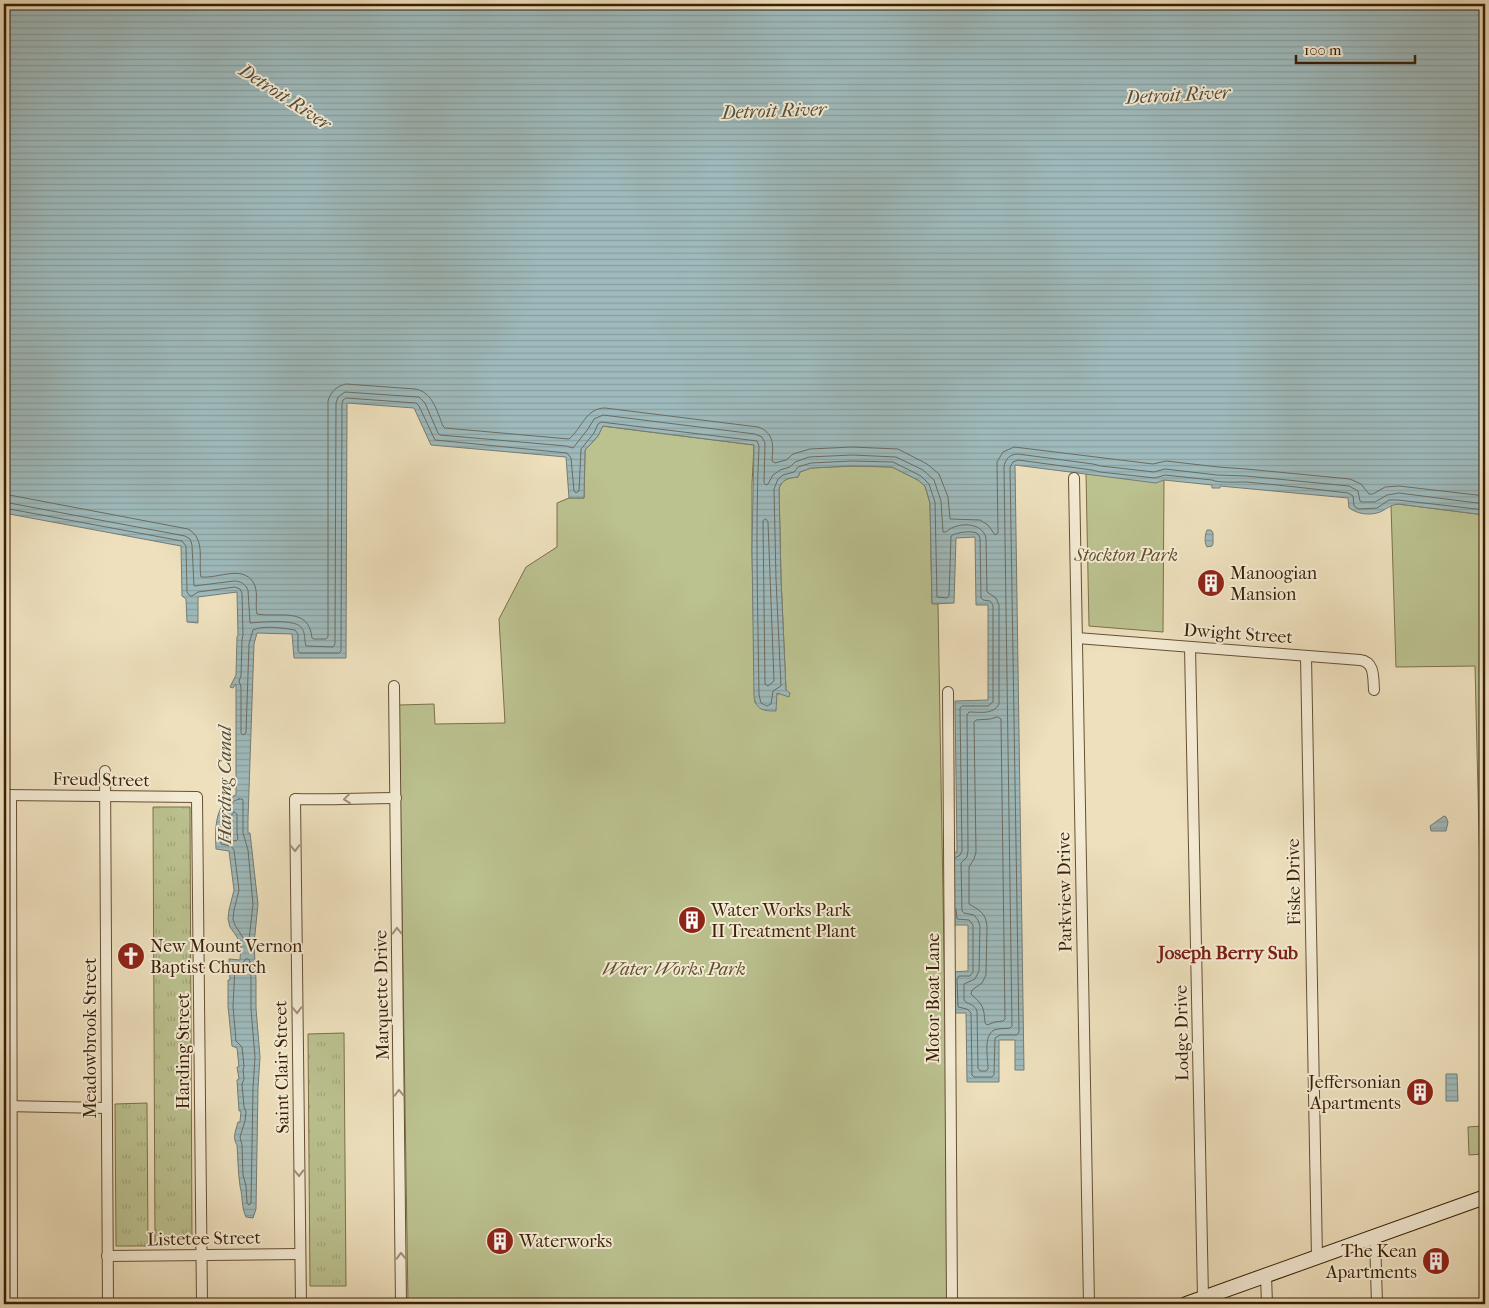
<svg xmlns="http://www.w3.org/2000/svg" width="1489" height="1308" viewBox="0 0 1489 1308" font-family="'IM FELL French Canon',serif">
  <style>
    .grass { fill: url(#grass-tufts); stroke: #7a704a }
    .park { fill: #bbc18f; stroke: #7a704a }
    .water { fill: url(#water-rules); stroke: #767c73 }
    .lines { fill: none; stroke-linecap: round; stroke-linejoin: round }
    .shore { stroke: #6c6c60; stroke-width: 1 }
    .minor-casing { stroke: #664f33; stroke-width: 12 }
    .secondary-casing { stroke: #391f05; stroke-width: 16 }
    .minor { stroke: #f4ebd4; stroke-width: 10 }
    .secondary { stroke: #f4ebd4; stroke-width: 14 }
    .oneway { stroke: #a08f77 }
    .labels { text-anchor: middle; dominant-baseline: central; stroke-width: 4; stroke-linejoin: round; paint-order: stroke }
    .park-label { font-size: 18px; font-style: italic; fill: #60502e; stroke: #f4ebd4 }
    .poi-label { font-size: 18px; fill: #391f05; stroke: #f4ebd4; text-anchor: start }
    .street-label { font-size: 18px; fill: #391f05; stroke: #f4ebd4 }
    .water-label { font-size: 19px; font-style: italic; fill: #574e3c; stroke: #f4ebd4 }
    .neighbourhood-label { font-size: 19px; font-weight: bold; fill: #7a1f14; stroke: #f4ebd4 }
  </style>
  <defs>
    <pattern id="grass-tufts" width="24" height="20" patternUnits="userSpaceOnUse" patternTransform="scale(1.25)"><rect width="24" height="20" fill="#bbc18f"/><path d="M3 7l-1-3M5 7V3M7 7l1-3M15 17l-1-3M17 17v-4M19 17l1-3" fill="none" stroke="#a2a57a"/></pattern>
    <pattern id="water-rules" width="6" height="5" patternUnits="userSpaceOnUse" patternTransform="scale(1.25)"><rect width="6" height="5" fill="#9ebabc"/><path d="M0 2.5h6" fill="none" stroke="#899fa0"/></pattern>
  </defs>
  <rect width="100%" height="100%" fill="#eee0bd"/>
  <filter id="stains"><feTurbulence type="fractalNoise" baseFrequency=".004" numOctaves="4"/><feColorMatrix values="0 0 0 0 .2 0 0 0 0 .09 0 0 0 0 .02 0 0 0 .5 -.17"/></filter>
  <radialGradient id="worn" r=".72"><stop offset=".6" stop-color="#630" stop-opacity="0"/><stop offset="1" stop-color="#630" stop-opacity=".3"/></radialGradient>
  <!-- grass -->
  <g class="grass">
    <path d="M153,807H190L192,1245L155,1244Z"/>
    <path d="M344,1033L346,1286H310L308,1034Z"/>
    <path d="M147,1103L148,1246H116L115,1104Z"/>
  </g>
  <!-- park -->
  <g class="park">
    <path d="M602,426L754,445L752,484V550L755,703L786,691L781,579L779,488C783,479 788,478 798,477L800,472L811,468L853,466L892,467L918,480L925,486L930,503L932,603L938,604L950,1304H408L399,705L434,704L435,724L505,723L499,619L526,567L557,547V503L569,498H584L585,450L598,436Z"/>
    <path d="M1086,474L1164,480L1163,632L1089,626Z"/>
    <path d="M1398,504L1485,515V943L1481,919L1475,666L1396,667L1391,505Z"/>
    <path d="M1481,1126L1483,1154L1469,1155L1468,1127Z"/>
  </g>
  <!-- water -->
  <g class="water">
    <path d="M4,4H1485V515L1398,504C1390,505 1387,509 1380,512C1369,516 1358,514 1349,508L1348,498L1220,486V488H1212V485L1164,480L1156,483L1015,465L1024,1070H1015V1040H999V1082H967L966,1013H953L952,972L968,971V925H951L950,852H957L955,701L988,700V605H976L975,537L956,538L954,603L932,604L930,503L925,486L918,480L892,467L852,466L811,468L800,472L798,477C788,478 783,479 779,488L781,579L786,690L790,693L789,697L777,693L776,711C763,711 756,710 754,696L752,550L754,445L603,426L598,436L585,450L584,498H569L566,457L431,445L414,408L347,403L346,658H294L292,634L257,633L254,644L248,819V833H250L258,904L254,944L256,980V1008L260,1057L258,1088L256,1209L253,1218L246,1217C241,1206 243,1197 240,1186C238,1172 238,1159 237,1145C232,1138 236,1130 238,1122H240L241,1111H239L237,1080L239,1079L237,1067H239L237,1048L232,1046L228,1006V980H230L229,959L240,960L241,945L237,937L230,927L228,919L229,910L234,890L229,851L216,849C215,831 214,802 236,795V684L233,688L230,687L236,675L237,637L238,635L237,592L198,597V623L187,622L186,599L182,596L181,546L4,513Z"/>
    <path d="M1207,530H1211L1213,533V544L1212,546L1207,547C1204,542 1205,535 1207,530Z"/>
    <path d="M1444,816L1446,817L1448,822L1446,831H1431L1430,826Z"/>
    <path d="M1446,1074H1457L1458,1101H1446Z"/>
  </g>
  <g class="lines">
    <!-- shore -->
    <g class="shore">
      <path d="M4,494L188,529C206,539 198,560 201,577C218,579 246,563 255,586C258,595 255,605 257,614C278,618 309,606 312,638L314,639H326L328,637V401C331,391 337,386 346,384L415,389C433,392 437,412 443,426L445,428L569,439C582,428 586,408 605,408L758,427C775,433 773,446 772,461L775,463L786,460L793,454L810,449L852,447L898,449L927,464L939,474L948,497L950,519L980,520L988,525L995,535L998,533L997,462L1003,452L1014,447L1153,464L1166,461L1218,467L1246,469L1350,479L1361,484L1369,494H1373L1385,487L1399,486L1485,496"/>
      <path d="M4,502L185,536L190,539L192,545L194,586L234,581C241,581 245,584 248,590L250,623C261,622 294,619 301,627C306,633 304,640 306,646L333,647L335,644L336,403L338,397L345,392L419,397L425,403L438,433L440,435L566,446L573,448L588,429L594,419L603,415L755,434L762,437L765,443L764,483L766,485L768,484L773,475L780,470L790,467L795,462L809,457L852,455L896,457L923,470L934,480L941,501L943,532H946C956,522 982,521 986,538L987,592L996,598L999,605V704C993,715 980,712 969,712L967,715L968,851L967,857L961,863L962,911L964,913L974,915L978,920L980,926L979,971L975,979L964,984V1000C967,1005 974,1003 977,1011L978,1068L980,1071H986L988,1069C988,1058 983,1036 994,1030C999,1028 1005,1029 1010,1028L1012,1026L1004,467C1005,459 1010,454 1018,454L1093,464L1101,466L1154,472L1165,469L1217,475L1246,476L1349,486L1358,491L1360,501L1362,502H1375L1387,495L1399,493L1485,504"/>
      <path d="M4,508L182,541L186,546L187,592L190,596H192L198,592L235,587L240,589L242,593L243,635L242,640L241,676L239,681L241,687V733L243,735L246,733L249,644L253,630C264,625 283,628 295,630L298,634V651L300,653H339L341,651L342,404L343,400L346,398L416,403L419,406L435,440L567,453L571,458L574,491L576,493L579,491L581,449L594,433L598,424L601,422L757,441L759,446C755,529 758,612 759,695L761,703L767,706L771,704L773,691L781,686L776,579L774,489L778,479L783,475L794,472L798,467L811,463L852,461L893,462L921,476L929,484L935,502L937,597L947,598L949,596L951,536C956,532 974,530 978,534C979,535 979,537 980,538L981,598L983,600L990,601L993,605V702L988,706H962L960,708L962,851L960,855L955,858"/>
      <path d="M766,519L768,522L774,681L768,686L765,684L763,521Z"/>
      <path d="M998,717L1001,719L1005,1019L1003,1021L995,1022L987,1025L985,1023C984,1007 983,1005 971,994L972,990L982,983L986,975L987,926C986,913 979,910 969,904V867L974,859L976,852L974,722L976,720L990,719Z"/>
      <path d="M239,799H242L243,800V833L248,850L253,904L249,940L247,942L245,941L235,925L233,919L234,910L239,890L234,850L231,846L221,844C219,833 221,809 232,802C234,801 237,800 239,799Z"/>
      <path d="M234,812L237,814V833L238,839L236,841C233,840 230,841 228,839C221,834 230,816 234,812Z"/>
      <path d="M956,909L957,919L969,920L973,925V972L970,976H959L957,979L958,1007L967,1009L971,1013L972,1075L974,1077H992L994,1075L995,1038L1000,1035H1017L1019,1032L1010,467L1013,462L1018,460L1092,470L1100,472L1155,478L1165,475L1212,480C1218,483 1238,482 1246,482C1280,485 1314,489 1348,493L1353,496L1354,506L1359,509L1377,508L1389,500H1398L1485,510"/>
      <path d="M246,959H248L250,961L251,980V1009L255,1057L253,1088L251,1203L249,1205L247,1203L246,1186L243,1175L242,1145L240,1137L245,1121L246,1112L244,1107L242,1084L244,1079L243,1070L244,1066L242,1047L236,1041L233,1006L235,967L236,965L242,964Z"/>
    </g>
    <!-- minor casing -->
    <g class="minor-casing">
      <g id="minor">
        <path d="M1074,478L1089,1304"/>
        <path d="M1077,638L1360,660C1375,662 1373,677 1374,690"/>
        <path d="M1190,647L1203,1298"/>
        <path d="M1306,656L1317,1258"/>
        <path d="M394,686L401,1304"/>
        <path d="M948,692L952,1304"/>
        <path d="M105,771L108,1304"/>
        <path d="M4,795L197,797L202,1304"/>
        <path d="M11,795L12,1304"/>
        <path d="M4,1106L106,1108"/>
        <path d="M1375,1237L1377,1304"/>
        <path d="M107,1256L300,1254"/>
        <path d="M1266,1276L1267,1304"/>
        <path d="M301,1304L295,799C329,800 362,798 396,798"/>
      </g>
    </g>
    <!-- secondary casing -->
    <g class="secondary-casing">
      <path id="secondary" d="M1186,1304L1485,1197"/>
    </g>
    <!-- minor -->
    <use href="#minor" class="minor"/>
    <!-- secondary -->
    <use href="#secondary" class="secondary"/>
  </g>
  <!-- one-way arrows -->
  <defs><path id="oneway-chevron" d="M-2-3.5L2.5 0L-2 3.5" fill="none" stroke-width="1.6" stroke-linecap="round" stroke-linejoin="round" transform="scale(1.25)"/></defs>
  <g class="oneway">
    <use href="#oneway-chevron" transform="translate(347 799) rotate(173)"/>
    <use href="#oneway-chevron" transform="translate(295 848) rotate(89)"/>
    <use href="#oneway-chevron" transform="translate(397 931) rotate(-91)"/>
    <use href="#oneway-chevron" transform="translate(297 1010) rotate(89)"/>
    <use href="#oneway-chevron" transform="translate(399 1093) rotate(-91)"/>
    <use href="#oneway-chevron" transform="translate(299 1173) rotate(89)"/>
    <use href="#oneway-chevron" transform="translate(401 1256) rotate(-91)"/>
  </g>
  <!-- icons -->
  <defs>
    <g id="building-disc" transform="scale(1.4375)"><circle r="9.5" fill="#8f2418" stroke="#f4ebd4"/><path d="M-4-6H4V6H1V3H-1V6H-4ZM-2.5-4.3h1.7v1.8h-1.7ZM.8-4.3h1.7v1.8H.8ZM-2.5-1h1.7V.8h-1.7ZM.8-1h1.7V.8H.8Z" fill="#fff"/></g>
    <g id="church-disc" transform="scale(1.4375)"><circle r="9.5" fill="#8f2418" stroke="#f4ebd4"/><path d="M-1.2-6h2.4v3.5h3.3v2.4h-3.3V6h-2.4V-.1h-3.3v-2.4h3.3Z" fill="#fff"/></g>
  </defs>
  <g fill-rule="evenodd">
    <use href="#building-disc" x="1211" y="583"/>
    <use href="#building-disc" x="692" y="920"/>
    <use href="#church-disc" x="131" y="956"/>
    <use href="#building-disc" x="1420" y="1092"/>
    <use href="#building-disc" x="500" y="1241"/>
    <use href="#building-disc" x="1436" y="1261"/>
  </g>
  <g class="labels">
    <!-- park labels -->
    <g class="park-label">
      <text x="1126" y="555">Stockton Park</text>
      <text x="674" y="969">Water Works Park</text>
    </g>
    <!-- poi labels -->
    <g class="poi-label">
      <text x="1230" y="573">Manoogian<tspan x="1230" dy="21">Mansion</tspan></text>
      <text x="711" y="910">Water Works Park<tspan x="711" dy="21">II Treatment Plant</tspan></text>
      <text x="150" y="946">New Mount Vernon<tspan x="150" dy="21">Baptist Church</tspan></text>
      <text x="1401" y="1082" text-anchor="end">Jeffersonian<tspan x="1401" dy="21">Apartments</tspan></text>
      <text x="519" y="1241">Waterworks</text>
      <text x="1417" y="1251" text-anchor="end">The Kean<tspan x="1417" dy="21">Apartments</tspan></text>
    </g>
    <!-- street labels -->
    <g class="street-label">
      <text transform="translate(1238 634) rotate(4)">Dwight Street</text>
      <text transform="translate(101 780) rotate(1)">Freud Street</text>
      <text transform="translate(1294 882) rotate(-91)">Fiske Drive</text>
      <text transform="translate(1065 892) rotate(-91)">Parkview Drive</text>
      <text transform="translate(382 995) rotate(-91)">Marquette Drive</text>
      <text transform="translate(933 998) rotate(-90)">Motor Boat Lane</text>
      <text transform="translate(1182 1033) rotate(-91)">Lodge Drive</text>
      <text transform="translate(90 1038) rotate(-90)">Meadowbrook Street</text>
      <text transform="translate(183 1051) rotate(-90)">Harding Street</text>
      <text transform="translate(282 1067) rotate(-91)">Saint Clair Street</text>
      <text transform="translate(204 1239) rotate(-1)">Listetee Street</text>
    </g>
    <!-- water labels -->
    <g class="water-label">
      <text transform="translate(1178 95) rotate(-3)">Detroit River</text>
      <text transform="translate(285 97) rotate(33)">Detroit River</text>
      <text transform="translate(774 111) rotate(-2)">Detroit River</text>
      <text transform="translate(225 785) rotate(-90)">Harding Canal</text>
    </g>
    <!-- neighbourhood labels -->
    <g class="neighbourhood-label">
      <text x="1228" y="953">Joseph Berry Sub</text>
    </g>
  </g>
  <!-- margin -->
  <rect width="1489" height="1308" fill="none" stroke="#eee0bd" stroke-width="20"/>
  <rect x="5" y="5" width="1479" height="1298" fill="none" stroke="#391f05" stroke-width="2.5"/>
  <rect x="10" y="10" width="1469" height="1288" fill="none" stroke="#391f05"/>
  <!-- scale -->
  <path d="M1296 55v8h119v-8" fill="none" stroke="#391f05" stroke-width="2.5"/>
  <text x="1304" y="55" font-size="15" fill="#391f05" stroke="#f4ebd4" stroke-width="4" paint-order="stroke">100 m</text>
  <rect width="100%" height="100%" filter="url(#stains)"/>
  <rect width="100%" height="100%" fill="url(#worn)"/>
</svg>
